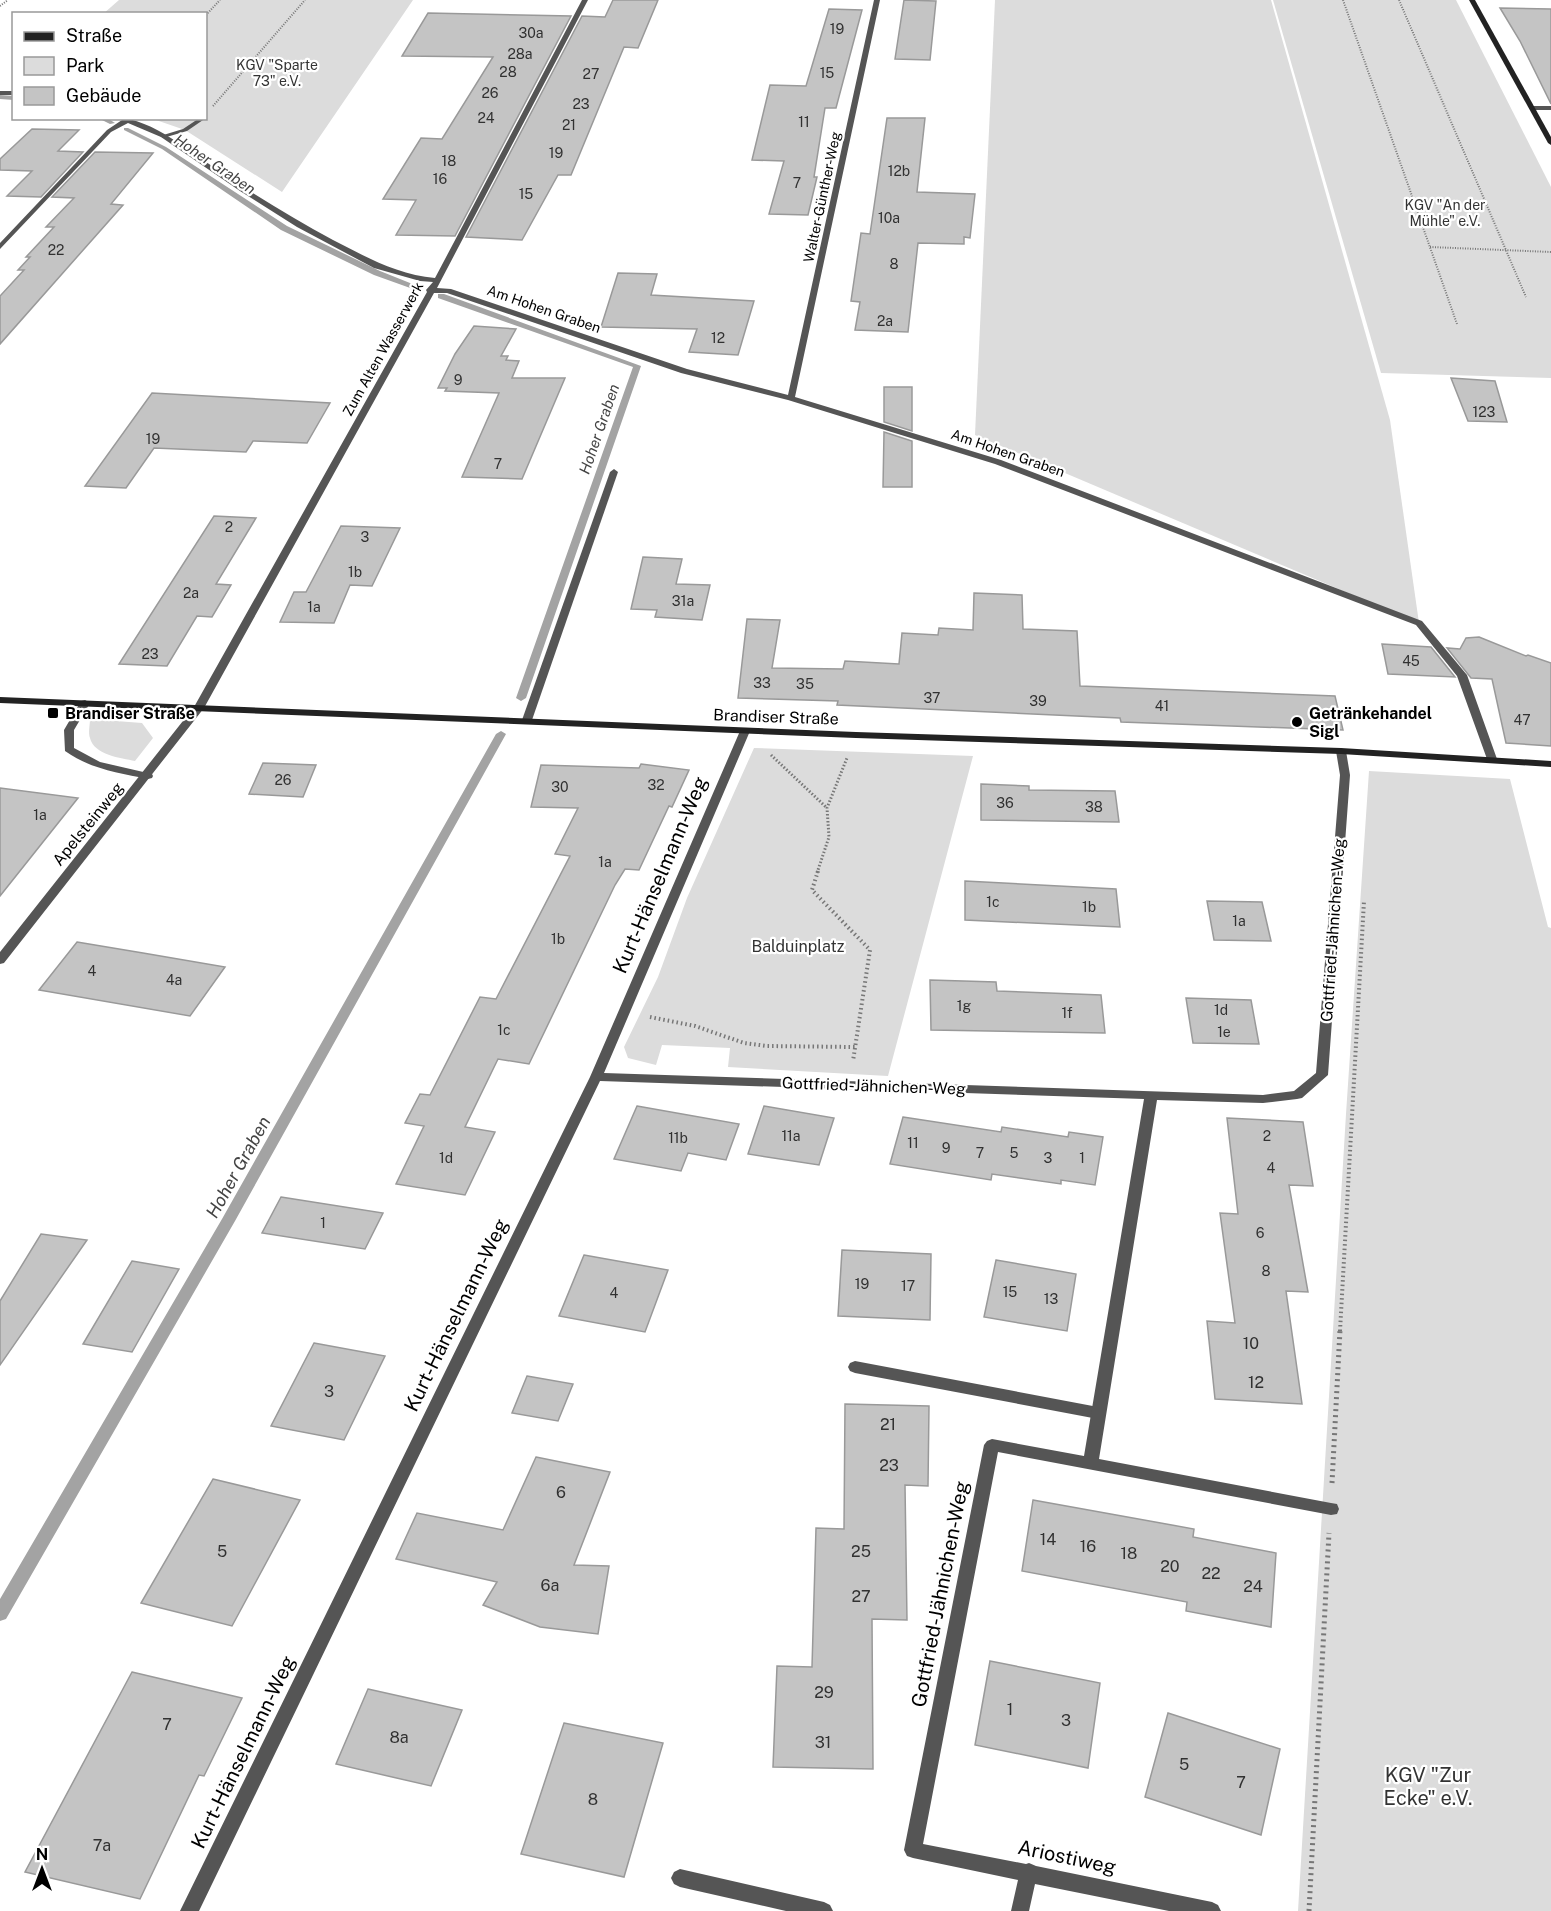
<svg xmlns="http://www.w3.org/2000/svg" width="1551" height="1911" viewBox="0 0 1551 1911" font-family="'Public Sans',sans-serif">
  <style>
    .green { fill: #dcdcdc }
    .lines { fill: none; stroke-linecap: round; stroke-linejoin: round }
    .stream { fill: #a3a3a3; fill-rule: evenodd }
    .building { fill: #c4c4c4; stroke: #999; stroke-width: 1.5 }
    .path-far3 { stroke: #777; stroke-width: 2; stroke-dasharray: 1 1.5; stroke-linecap: butt }
    .path-far2 { stroke: #777; stroke-width: 3; stroke-dasharray: 1.5 2; stroke-linecap: butt }
    .path-far1 { stroke: #777; stroke-width: 4; stroke-dasharray: 1.5 3; stroke-linecap: butt }
    .path { stroke: #777; stroke-width: 5; stroke-dasharray: 2 4; stroke-linecap: butt }
    .lane { fill: #555; fill-rule: evenodd }
    .street { fill: #555; fill-rule: evenodd }
    .secondary { fill: #222; fill-rule: evenodd }
    .poi-dot { fill: #000; stroke: #fff; stroke-width: 2 }
    .labels { text-anchor: middle; dominant-baseline: central; stroke-width: 4.5; stroke-linejoin: round; paint-order: stroke }
    .number-label { font-size: 14px; fill: #313131 }
    .far-park-label { font-size: 14px; fill: #333; stroke: #fff }
    .far-street-label { font-size: 14px; fill: #000; stroke: #fff }
    .far-water-label { font-size: 15px; font-style: italic; fill: #444; stroke: #fff }
    .poi-label { font-size: 16px; font-weight: bold; fill: #000; stroke: #fff; text-anchor: start }
    .street-label { font-size: 16px; fill: #000; stroke: #fff }
    .park-label { font-size: 16px; fill: #333; stroke: #fff }
    .near-number-label { font-size: 16px; fill: #313131 }
    .water-label { font-size: 18px; font-style: italic; fill: #444; stroke: #fff }
    .near-street-label { font-size: 20px; fill: #000; stroke: #fff }
    .near-park-label { font-size: 20px; fill: #333; stroke: #fff }
  </style>
  <rect width="100%" height="100%" fill="#fff"/>
  <!-- green -->
  <g class="green">
    <path d="M119,0H413L282,192L185,130L153,119L206,118V14H103Z"/>
    <path d="M995,0H1271L1390,420L1419,623L975,435Z"/>
    <path d="M1273,0H1456L1551,187V378L1381,373Z"/>
    <path d="M90,719L142,723L153,738L135,761C121,758 94,755 90,738C88,733 90,724 90,719Z"/>
    <path d="M754,748L973,756L888,1076L728,1067L730,1048L662,1045L656,1065L628,1058L624,1047L658,977L687,898Z"/>
    <path d="M1369,771L1510,779L1548,927L1551,928V1911H1298L1346,1114Z"/>
  </g>
  <g class="lines">
    <!-- stream -->
    <g class="stream">
      <path d="M0,95L14,96V100L0,99Z"/>
      <path d="M98,118H107L115,123L110,124Z"/>
      <path d="M124,128H128L166,147L287,226L380,271L420,287L413,289L374,275L281,230L162,149L124,130Z"/>
      <path d="M438,294H444L641,366L526,698L521,701L516,698L633,367L438,298Z"/>
      <path d="M501,731L506,734L235,1221L6,1619L0,1621V1599L222,1219L496,734Z"/>
    </g>
  </g>
  <!-- building -->
  <g class="building">
    <path d="M613,0H658L638,48L624,47L571,175H558L522,240L466,237L582,16L605,17Z"/>
    <path d="M904,0L936,1L930,60L895,59Z"/>
    <path d="M1500,8L1551,9V104L1520,41Z"/>
    <path d="M829,9L862,10L836,108H825L814,177H817L808,215L769,214L784,161L752,160L770,85L806,86Z"/>
    <path d="M428,13L571,16L455,236L396,235L416,200L383,199L421,138L442,139L493,57L402,56Z"/>
    <path d="M887,118H925L917,192L975,194L970,238L964,237V244L918,243L908,332L855,330L860,302L851,301L861,233L870,234Z"/>
    <path d="M32,129L79,130L58,151L83,152L41,197L7,196L32,171L0,170V159Z"/>
    <path d="M95,152L153,153L111,204L123,205L0,344V296L24,270H18L30,257H26L54,227H46L74,198L52,197Z"/>
    <path d="M618,273L657,274L651,295L754,301L738,355L689,352L697,329L601,327Z"/>
    <path d="M474,326L516,329L501,356H508L506,360L519,361L512,378H565L522,479L462,477L499,393L445,391L447,388H438L455,354Z"/>
    <path d="M1451,378L1495,381L1507,422L1468,421Z"/>
    <path d="M884,387H912V431L884,422Z"/>
    <path d="M152,393L330,403L307,443L253,441L246,452L154,448L126,488L85,486Z"/>
    <path d="M884,432L912,441V487H883Z"/>
    <path d="M214,516L256,518L216,584L231,585L212,617L197,616L167,666L119,664Z"/>
    <path d="M341,526L400,528L372,586L350,585L334,623L280,622L294,592H306Z"/>
    <path d="M643,557L682,559L676,584L710,585L702,620L655,617L657,610L631,609Z"/>
    <path d="M974,593L1022,595L1023,629L1077,631L1080,686L1335,696L1343,730L1121,722L1120,718L837,705L838,701L738,698L747,619L780,620L772,668L843,669L845,661L899,664L902,633L938,635L939,628L973,630Z"/>
    <path d="M1479,637L1526,656L1528,655L1551,663V746L1506,743L1492,679L1471,678L1447,648L1460,649L1466,638Z"/>
    <path d="M1382,644L1431,647L1455,677L1388,674Z"/>
    <path d="M263,763L316,765L303,797L249,794Z"/>
    <path d="M641,764L689,770L672,807L669,806L639,870L625,869L615,885L529,1064L498,1059L465,1127L495,1132L465,1195L396,1184L424,1126L405,1123L420,1094L430,1095L480,997L496,999L570,856L555,854L578,808L531,807L541,765L639,768Z"/>
    <path d="M981,784L1029,786V790L1115,791L1119,822L981,820Z"/>
    <path d="M0,788L78,798L0,896Z"/>
    <path d="M965,881L1116,889L1120,927L965,920Z"/>
    <path d="M1207,901L1262,902L1271,941L1214,940Z"/>
    <path d="M77,942L143,953L225,967L190,1016L39,990Z"/>
    <path d="M930,980L996,982L997,991L1101,995L1105,1033L931,1030Z"/>
    <path d="M1186,998L1251,1000L1259,1044L1193,1043Z"/>
    <path d="M637,1106L739,1124L726,1160L688,1153L681,1171L614,1159Z"/>
    <path d="M764,1106L834,1118L819,1165L748,1154Z"/>
    <path d="M903,1117L1001,1132L1002,1127L1068,1137L1069,1132L1103,1137L1095,1185L1061,1180V1184L992,1174L991,1180L890,1164Z"/>
    <path d="M1227,1118L1303,1122L1313,1186L1289,1185L1308,1292L1286,1291L1302,1404L1215,1399L1207,1321L1235,1323L1220,1213L1238,1214Z"/>
    <path d="M281,1197L383,1213L365,1249L262,1233Z"/>
    <path d="M41,1234L87,1240L0,1365V1301Z"/>
    <path d="M842,1250L931,1254L930,1320L838,1316Z"/>
    <path d="M584,1255L668,1270L645,1332L559,1316Z"/>
    <path d="M996,1260L1076,1274L1067,1331L984,1317Z"/>
    <path d="M132,1261L179,1269L132,1352L83,1344Z"/>
    <path d="M314,1343L385,1356L344,1440L271,1426Z"/>
    <path d="M527,1376L573,1384L558,1421L512,1413Z"/>
    <path d="M845,1404L929,1406L928,1486L905,1485L907,1620L872,1619L873,1769L773,1767L777,1666L812,1667L816,1528L844,1529Z"/>
    <path d="M536,1457L610,1472L574,1565L609,1566L598,1634L540,1627L483,1605L497,1582L396,1559L417,1513L503,1530Z"/>
    <path d="M213,1479L300,1500L232,1626L141,1603Z"/>
    <path d="M1033,1500L1194,1529L1193,1537L1276,1553L1271,1627L1186,1611L1187,1602L1022,1571Z"/>
    <path d="M990,1661L1100,1683L1088,1768L975,1745Z"/>
    <path d="M132,1672L242,1698L204,1776L199,1775L140,1899L25,1872Z"/>
    <path d="M368,1689L462,1710L431,1786L336,1764Z"/>
    <path d="M1168,1713L1280,1749L1261,1835L1145,1797Z"/>
    <path d="M564,1723L663,1743L624,1877L521,1854Z"/>
  </g>
  <g class="lines">
    <!-- path-far3 -->
    <g class="path-far3">
      <path d="M1343,0L1457,324"/>
      <path d="M1399,0L1526,297"/>
      <path d="M0,6L8,0"/>
      <path d="M206,15L220,0"/>
      <path d="M213,106L305,0"/>
      <path d="M1430,247L1551,252"/>
    </g>
    <!-- path-far2 -->
    <g class="path-far2">
      <path d="M771,755L827,808"/>
      <path d="M817,873L829,837L827,808L847,758"/>
    </g>
    <!-- path-far1 -->
    <g class="path-far1">
      <path d="M818,871L812,890L870,950L853,1061"/>
      <path d="M650,1017L695,1026L744,1043L767,1046L855,1047"/>
      <path d="M1340,1331L1364,901"/>
    </g>
    <!-- path -->
    <g class="path">
      <path d="M1332,1483L1340,1330"/>
      <path d="M1309,1911L1329,1533"/>
    </g>
    <!-- lane -->
    <g class="lane">
      <path d="M198,119L203,120L187,131L163,138L160,136L183,129Z"/>
      <path d="M614,469L618,472L532,720L531,722H523L522,720L610,472Z"/>
      <path d="M85,700L90,703L74,730V748L100,762L152,774L153,776L152,778L148,779C119,773 90,769 65,751L64,730L81,701Z"/>
      <path d="M855,1361L1098,1407L1103,1409L1106,1413L1103,1417L1098,1419L855,1373L850,1371L848,1367L850,1363Z"/>
      <path d="M680,1869L824,1902L830,1905L833,1911H786L680,1887L674,1884L671,1878L674,1872Z"/>
    </g>
    <!-- street -->
    <g class="street">
      <path d="M582,0H588L437,288L451,289L687,369L788,395L874,0H880L795,397L1001,460L1422,621L1467,675L1497,759L1496,761L1492,762L1487,759L1457,676L1416,625L995,464L788,400L681,373L447,293H434L204,708L4,963L0,964V952L194,707L427,292L426,290L433,282L420,281L374,268L297,227L240,191L161,137L128,123L111,132L0,249V243L107,130L122,120L119,118C150,118 194,154 219,171C256,196 294,219 333,240C366,257 398,275 435,278Z"/>
      <rect x="0" y="91" width="14" height="4"/>
      <path d="M1551,106V110H1532L1529,108L1532,106Z"/>
      <path d="M745,728L750,731L604,1073L1263,1095L1294,1091L1316,1073L1340,775L1336,751L1341,748L1346,751L1350,775L1328,1075L1302,1098L1297,1099L1263,1103L1157,1100L1099,1459L1331,1503L1337,1504L1339,1509L1337,1514L1331,1515L998,1452L923,1844L1026,1864L1029,1863L1036,1866L1212,1902L1218,1905L1221,1911H1169L1035,1884L1029,1911H1011L1018,1880L913,1858L907,1856L904,1850L984,1445L987,1441L992,1439L1084,1456L1144,1099L600,1081L199,1911H180L590,1077L740,731Z"/>
    </g>
    <!-- secondary -->
    <g class="secondary">
      <path d="M1469,0H1475L1551,137V145L1548,143Z"/>
      <path d="M0,697L856,732L1341,748L1551,761V767L1341,754L856,738L0,703Z"/>
    </g>
  </g>
  <!-- markers -->
  <g class="poi-dot">
    <rect x="47" y="707" width="12" height="12" rx="3"/>
    <circle cx="1297" cy="722" r="6"/>
  </g>
  <g class="labels">
    <!-- number labels -->
    <g class="number-label">
      <text x="837" y="29">19</text>
      <text x="531" y="33">30a</text>
      <text x="520" y="54">28a</text>
      <text x="508" y="72">28</text>
      <text x="827" y="73">15</text>
      <text x="591" y="74">27</text>
      <text x="490" y="93">26</text>
      <text x="581" y="104">23</text>
      <text x="486" y="118">24</text>
      <text x="804" y="122">11</text>
      <text x="569" y="125">21</text>
      <text x="556" y="153">19</text>
      <text x="449" y="161">18</text>
      <text x="899" y="171">12b</text>
      <text x="440" y="179">16</text>
      <text x="797" y="183">7</text>
      <text x="526" y="194">15</text>
      <text x="889" y="218">10a</text>
      <text x="56" y="250">22</text>
      <text x="894" y="264">8</text>
      <text x="885" y="321">2a</text>
      <text x="718" y="338">12</text>
      <text x="458" y="380">9</text>
      <text x="1484" y="412">123</text>
      <text x="153" y="439">19</text>
      <text x="498" y="464">7</text>
      <text x="229" y="527">2</text>
      <text x="365" y="537">3</text>
      <text x="355" y="572">1b</text>
      <text x="191" y="593">2a</text>
      <text x="683" y="601">31a</text>
      <text x="314" y="607">1a</text>
      <text x="150" y="654">23</text>
      <text x="1411" y="661">45</text>
      <text x="762" y="683">33</text>
      <text x="805" y="684">35</text>
      <text x="932" y="698">37</text>
      <text x="1038" y="701">39</text>
      <text x="1162" y="706">41</text>
      <text x="1522" y="720">47</text>
      <text x="283" y="780">26</text>
      <text x="656" y="785">32</text>
      <text x="560" y="787">30</text>
      <text x="1005" y="803">36</text>
      <text x="1094" y="807">38</text>
      <text x="40" y="815">1a</text>
      <text x="605" y="862">1a</text>
      <text x="993" y="902">1c</text>
      <text x="1089" y="907">1b</text>
      <text x="1239" y="921">1a</text>
      <text x="558" y="939">1b</text>
      <text x="92" y="971">4</text>
      <text x="174" y="980">4a</text>
      <text x="964" y="1006">1g</text>
      <text x="1221" y="1010">1d</text>
      <text x="1067" y="1013">1f</text>
      <text x="504" y="1030">1c</text>
      <text x="1224" y="1032">1e</text>
      <text x="791" y="1136">11a</text>
      <text x="1267" y="1136">2</text>
      <text x="678" y="1138">11b</text>
      <text x="913" y="1143">11</text>
      <text x="946" y="1148">9</text>
      <text x="980" y="1153">7</text>
      <text x="1014" y="1153">5</text>
      <text x="446" y="1158">1d</text>
      <text x="1048" y="1158">3</text>
      <text x="1082" y="1158">1</text>
      <text x="1271" y="1168">4</text>
      <text x="323" y="1223">1</text>
      <text x="1260" y="1233">6</text>
      <text x="1266" y="1271">8</text>
      <text x="862" y="1284">19</text>
      <text x="908" y="1286">17</text>
      <text x="1010" y="1292">15</text>
      <text x="614" y="1293">4</text>
      <text x="1051" y="1299">13</text>
    </g>
    <!-- far-park labels -->
    <g class="far-park-label">
      <text x="277" y="65">KGV "Sparte<tspan x="277" dy="16">73" e.V.</tspan></text>
      <text x="1445" y="205">KGV "An der<tspan x="1445" dy="16">Mühle" e.V.</tspan></text>
    </g>
    <!-- far-street labels -->
    <g class="far-street-label">
      <text transform="translate(822 197) rotate(-78)">Walter-Günther-Weg</text>
      <text transform="translate(544 309) rotate(19)">Am Hohen Graben</text>
      <text transform="translate(383 349) rotate(-61)">Zum Alten Wasserwerk</text>
      <text transform="translate(1008 453) rotate(19)">Am Hohen Graben</text>
    </g>
    <!-- far-water labels -->
    <g class="far-water-label">
      <text transform="translate(215 164) rotate(34)">Hoher Graben</text>
      <text transform="translate(599 429) rotate(-71)">Hoher Graben</text>
    </g>
    <!-- poi labels -->
    <g class="poi-label">
      <text x="65" y="713">Brandiser Straße</text>
      <text x="1309" y="713">Getränkehandel<tspan x="1309" dy="18">Sigl</tspan></text>
    </g>
    <!-- street labels -->
    <g class="street-label">
      <text transform="translate(776 717) rotate(2)">Brandiser Straße</text>
      <text transform="translate(88 824) rotate(-51)">Apelsteinweg</text>
      <text transform="translate(1333 930) rotate(-86)">Gottfried-Jähnichen-Weg</text>
      <text transform="translate(874 1086) rotate(2)">Gottfried-Jähnichen-Weg</text>
    </g>
    <!-- park labels -->
    <g class="park-label">
      <text x="798" y="946">Balduinplatz</text>
    </g>
    <!-- near-number labels -->
    <g class="near-number-label">
      <text x="1251" y="1343">10</text>
      <text x="1256" y="1382">12</text>
      <text x="329" y="1391">3</text>
      <text x="888" y="1424">21</text>
      <text x="889" y="1465">23</text>
      <text x="561" y="1492">6</text>
      <text x="1048" y="1539">14</text>
      <text x="1088" y="1546">16</text>
      <text x="222" y="1551">5</text>
      <text x="861" y="1551">25</text>
      <text x="1129" y="1553">18</text>
      <text x="1170" y="1566">20</text>
      <text x="1211" y="1573">22</text>
      <text x="550" y="1585">6a</text>
      <text x="1253" y="1586">24</text>
      <text x="861" y="1596">27</text>
      <text x="824" y="1692">29</text>
      <text x="1010" y="1709">1</text>
      <text x="1066" y="1720">3</text>
      <text x="167" y="1724">7</text>
      <text x="399" y="1737">8a</text>
      <text x="823" y="1742">31</text>
      <text x="1184" y="1764">5</text>
      <text x="1241" y="1782">7</text>
      <text x="593" y="1799">8</text>
      <text x="102" y="1845">7a</text>
    </g>
    <!-- water labels -->
    <g class="water-label">
      <text transform="translate(238 1167) rotate(-61)">Hoher Graben</text>
    </g>
    <!-- near-street labels -->
    <g class="near-street-label">
      <text transform="translate(660 875) rotate(-67)">Kurt-Hänselmann-Weg</text>
      <text transform="translate(456 1315) rotate(-64)">Kurt-Hänselmann-Weg</text>
      <text transform="translate(940 1594) rotate(-79)">Gottfried-Jähnichen-Weg</text>
      <text transform="translate(243 1752) rotate(-64)">Kurt-Hänselmann-Weg</text>
      <text transform="translate(1067 1857) rotate(12)">Ariostiweg</text>
    </g>
    <!-- near-park labels -->
    <g class="near-park-label">
      <text x="1428" y="1775">KGV "Zur<tspan x="1428" dy="23">Ecke" e.V.</tspan></text>
    </g>
  </g>
  <!-- legend -->
  <rect x="12" y="12" width="195" height="108" fill="#ffffff" stroke="#999999" stroke-width="1.5"/>
  <rect x="24" y="32" width="30" height="9" fill="#222222" stroke="#999999" stroke-width="1.5"/>
  <text x="66" y="42" font-size="18" fill="#000000">Straße</text>
  <rect x="24" y="57" width="30" height="18" fill="#dcdcdc" stroke="#999999" stroke-width="1.5"/>
  <text x="66" y="72" font-size="18" fill="#000000">Park</text>
  <rect x="24" y="87" width="30" height="18" fill="#c4c4c4" stroke="#999999" stroke-width="1.5"/>
  <text x="66" y="102" font-size="18" fill="#000000">Gebäude</text>
  <!-- north arrow -->
  <g transform="translate(42 1869)" stroke="#ffffff" stroke-width="4.5" paint-order="stroke">
  <path d="M0-4.5L10 22L0 15L-10 22Z" fill="#000000"/>
  <text y="-9" font-size="16" font-weight="bold" text-anchor="middle" fill="#000000">N</text>
  </g>
</svg>
